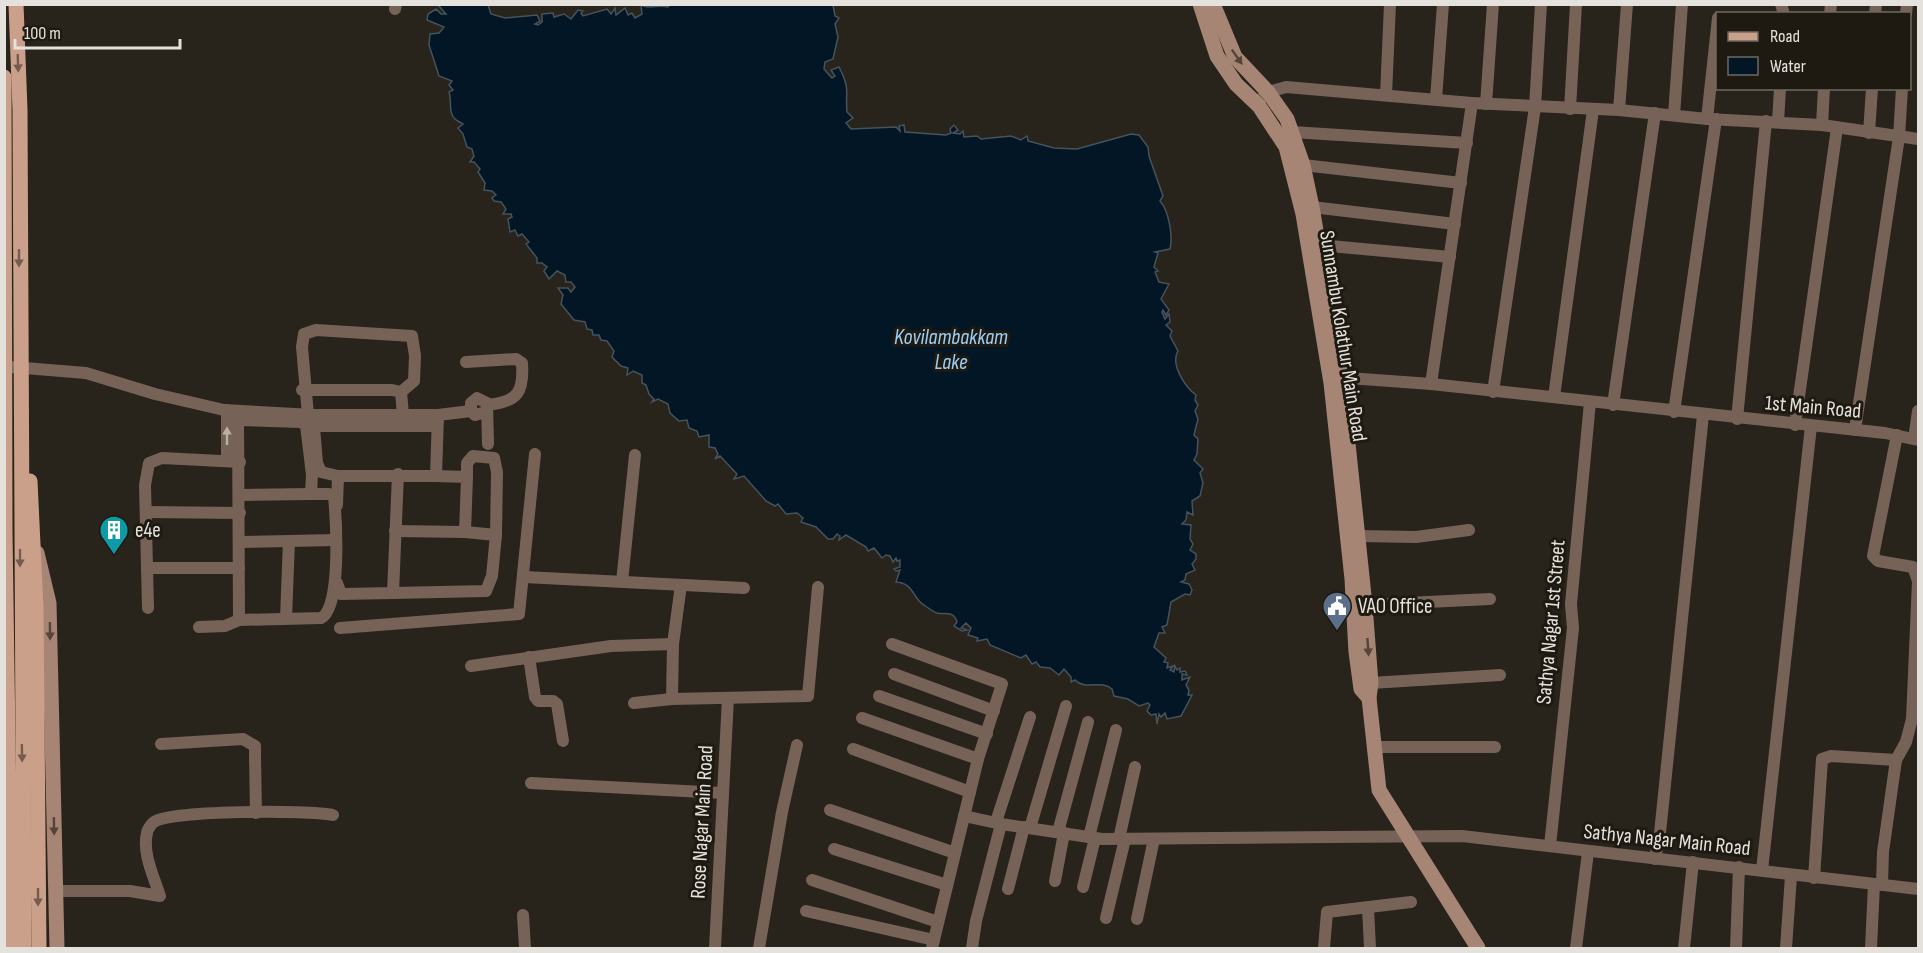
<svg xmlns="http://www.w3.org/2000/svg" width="1923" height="953" viewBox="0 0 1923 953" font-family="'Sofia Sans Condensed',sans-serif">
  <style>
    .water { fill: #021625; stroke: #46535c; stroke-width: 1.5 }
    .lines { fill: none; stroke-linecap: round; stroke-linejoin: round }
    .street { stroke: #776257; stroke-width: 12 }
    .secondary { stroke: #a68574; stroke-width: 15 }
    .primary { stroke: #cba08a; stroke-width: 15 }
    .oneway { fill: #544539 }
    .oneway2 { fill: #745d4e }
    .oneway3 { fill: #b9afa7 }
    .labels { text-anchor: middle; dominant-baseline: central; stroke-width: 6; stroke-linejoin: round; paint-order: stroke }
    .street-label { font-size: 21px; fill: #e5e2dd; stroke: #1e1a12 }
    .poi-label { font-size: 21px; fill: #e5e2dd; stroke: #1e1a12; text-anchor: start }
    .water-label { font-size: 22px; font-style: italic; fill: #9acff8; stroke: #1e1a12 }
  </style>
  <rect width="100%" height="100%" fill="#28231b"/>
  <!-- water -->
  <path class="water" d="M438,5H488L491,14L505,18L537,15L540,21L535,24L538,25L542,22V14L553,13L554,17L564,14L571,19L578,10L583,11L581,13L583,16L607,9L611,14L615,8L616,15L625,8L628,15L632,13L635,18L642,14L641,5C650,10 658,4 668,7L671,4L833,5L835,16L839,18L835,24L838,37L833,59L825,62L824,69L832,78L835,76L831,70L839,67C851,91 845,89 847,112L853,118L846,123L851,129L896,127L900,131L899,126L904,125L905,132L946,135L951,133L950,129L954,125L958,130L953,133L960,134L963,131L964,137L977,136L981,139L1011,136L1021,140L1027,136L1028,141L1054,148L1077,149L1131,134L1139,135L1148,147L1149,156L1163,196L1160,201C1169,211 1173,236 1170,249L1155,252L1158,253L1154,267L1158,271L1155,272L1159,282L1169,284L1161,299L1169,310L1166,315L1163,310L1162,312L1165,319L1169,314L1170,322L1166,325L1172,331L1170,336L1178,351C1170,364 1185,387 1196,395L1195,400L1198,405L1195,411L1198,419L1194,435L1198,439L1197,454L1194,460L1203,469L1200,473L1203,483L1200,496L1192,501L1193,515L1187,512L1186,520L1182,524L1191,525L1190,539L1193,544L1190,550L1196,554V559L1192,564L1195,570L1186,574L1185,580L1181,582L1189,584L1192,590L1190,595L1185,594L1171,602L1167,625L1162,627L1165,633H1159L1154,647L1166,658L1164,662L1168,663L1167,668L1173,666L1170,670L1174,672L1175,666L1177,670L1180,668V672L1185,671L1187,675L1182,674V680L1190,677L1186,685L1189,690L1188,695H1192L1181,716L1167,719L1165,713L1161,717L1159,714L1157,724L1156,714L1151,715L1147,711L1150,705L1148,703L1139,706L1128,699L1114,696L1112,689C1101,679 1086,691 1075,680L1071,682V677L1064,669L1059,675L1050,668L1040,667L1036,662L1032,664L1026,655L1021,658L990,645L987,639L977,641L978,638L968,635L971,628L966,623L961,628L967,630L962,631L954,626L957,622C954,610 944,615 937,613C935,613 927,607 924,605C913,599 914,583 896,582L900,570L896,571L894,569L900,567V560L897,561L896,558L893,562L890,556L886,555L882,558L874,548L868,551L866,547L846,535L839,540L840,536L837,534L833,539H828L816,527L801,522L803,518L797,513L786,514L778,504L775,506L766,501L744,476L734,479L737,474L720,456L715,459L718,454L715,448L709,447V435L699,437L697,431L689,428L687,420L679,421L670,413L668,404L658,399L652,402L654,399L649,394L646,385L642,383V375L633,371L627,375L628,368L621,366L612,357L614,351L607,341L601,340L599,335H593L592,330L587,329L585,322L574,320L561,304L563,295L558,288H568L571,292L575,287L571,282H566L565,275L557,271L549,279L544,271L547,267L542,263H537V258L526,244L529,242L522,234L518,236L515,230L510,232L508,219L512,217L511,214H503L506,209L501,202L494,201L492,198L496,195L492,191L484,190L485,183L478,172L480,169L474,162H470L474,156L472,149L467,147L463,134L458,128L463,124C460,122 457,121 455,119C448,113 452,100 449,92L453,90L449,85L452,81L439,76L429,45L430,34L439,33L444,27L427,20L428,14L436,9L441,14H446Z"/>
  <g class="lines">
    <!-- street -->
    <g class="street">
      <path d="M1781,4L1784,14"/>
      <path d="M395,9L396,4"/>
      <path d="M1830,14L1831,4"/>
      <path d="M1875,14L1876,4"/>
      <path d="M1906,14L1907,4"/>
      <path d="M1386,95L1390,4"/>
      <path d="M1262,98L1268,92L1286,87L1472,103L1619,110L1707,119L1822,125L1918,139"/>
      <path d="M1436,99L1443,4"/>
      <path d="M1486,104L1493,4"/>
      <path d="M1570,109L1576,4"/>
      <path d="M1619,110L1627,4"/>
      <path d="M1674,115L1682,4"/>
      <path d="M1707,119L1718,18"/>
      <path d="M1778,122L1780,88"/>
      <path d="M1822,125L1824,88"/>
      <path d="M1292,132L1467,143"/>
      <path d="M1869,133L1872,88"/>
      <path d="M1303,165L1461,183"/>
      <path d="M1312,207L1455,224"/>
      <path d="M1319,245L1450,257"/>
      <path d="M466,362L516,359L522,363C524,392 518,402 487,405"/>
      <path d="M12,367L86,373L155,394L224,410L313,415H438L471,411"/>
      <path d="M1335,377L1431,384L1885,433L1918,440"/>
      <path d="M1431,384L1472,103"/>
      <path d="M302,390H392L401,392L403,415"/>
      <path d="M1493,392L1535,107L1541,4"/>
      <path d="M1554,397L1593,110"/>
      <path d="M1613,405L1655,113"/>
      <path d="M227,410V461"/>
      <path d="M486,412L475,415L471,411V403L477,398L487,403L488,444"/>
      <path d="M1674,412L1716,119"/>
      <path d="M238,414L239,620"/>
      <path d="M308,415L302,347L304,334L316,330L412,336L415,356L414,381L401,392"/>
      <path d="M313,415L317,463L321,472L338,476L337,505"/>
      <path d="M1737,419L1766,121"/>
      <path d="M1795,425L1837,128"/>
      <path d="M314,426H437"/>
      <path d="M1855,430L1899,137L1902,88"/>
      <path d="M1914,439L1918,411"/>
      <path d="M338,476H436"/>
      <path d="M240,495L311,494"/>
      <path d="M146,512L240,513"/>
      <path d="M395,531L465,532L467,477L436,476L438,415"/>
      <path d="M465,532L496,535L497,472L494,458L473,456L467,463V477"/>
      <path d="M1359,536L1416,537L1469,530"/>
      <path d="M239,542L335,540"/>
      <path d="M147,568H239"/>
      <path d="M524,577L744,588"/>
      <path d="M622,582L635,455"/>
      <path d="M337,583L341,594L393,593L398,474"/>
      <path d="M393,593L486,591L492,576L496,535"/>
      <path d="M1365,605L1490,599"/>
      <path d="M148,608L145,485L149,463L162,458L240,462"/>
      <path d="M286,618L289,541"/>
      <path d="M199,627L225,626L239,620L321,618C342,608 336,518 334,496L329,494H311L312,475L306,425L300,422L239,420"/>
      <path d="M340,628L519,614L535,454"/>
      <path d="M892,644L1002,684L978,759L932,948"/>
      <path d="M529,657L535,697L538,701H553L557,704L563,741"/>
      <path d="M471,666L611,646L673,644"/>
      <path d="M894,674L994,711"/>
      <path d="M1371,683L1500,675"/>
      <path d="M879,696L987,734"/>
      <path d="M672,699L673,644L681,585"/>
      <path d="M634,703L672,699L808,696L818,587"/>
      <path d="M862,718L978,759"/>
      <path d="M161,744L243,739L255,746V755L256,813"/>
      <path d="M1374,747H1495"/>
      <path d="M853,749L970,792"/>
      <path d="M531,783L723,793"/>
      <path d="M830,810L955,853"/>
      <path d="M964,816L1001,824"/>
      <path d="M996,822L1030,717"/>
      <path d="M1030,828L1066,706"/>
      <path d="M1058,832L1088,722"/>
      <path d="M1089,837L1116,730"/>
      <path d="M1119,839L1135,767"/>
      <path d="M1550,846L1573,628L1571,604L1590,402"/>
      <path d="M834,849L947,885"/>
      <path d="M1655,859L1660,833L1703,415"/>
      <path d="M1762,870L1811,426"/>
      <path d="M1814,878L1822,759L1831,756L1896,760"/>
      <path d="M812,880L938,922"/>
      <path d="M1055,881L1064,833"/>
      <path d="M1882,885L1883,852L1896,760L1906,742L1912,719L1918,581L1913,567L1878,561L1873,556L1897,435"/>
      <path d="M1083,887L1095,838"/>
      <path d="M1008,889L1024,827"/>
      <path d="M55,891H130L160,896C154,877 142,853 147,833C147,830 152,823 154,822C170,810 309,810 333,815"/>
      <path d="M1368,908L1370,948"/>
      <path d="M806,911L934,940"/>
      <path d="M523,915L525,948"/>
      <path d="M1106,918L1125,839"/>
      <path d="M1137,919L1154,839"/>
      <path d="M715,948L728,698"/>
      <path d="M759,948L782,812L797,745"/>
      <path d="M972,948L976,921L1001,824L1102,839L1462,836L1918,889"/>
      <path d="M1324,948L1327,912L1411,902"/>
      <path d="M1576,948L1588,852"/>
      <path d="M1684,948L1693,862"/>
      <path d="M1736,948L1739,867"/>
      <path d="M1786,948L1791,876"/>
      <path d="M1871,948L1874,884"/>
    </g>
    <!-- secondary -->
    <g class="secondary">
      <path d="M1200,4L1217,56L1236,84L1259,106L1286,147L1303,214L1331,383L1352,579L1356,652L1361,689L1369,698"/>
      <path d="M1213,4L1235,57L1268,92L1287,119L1303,165L1312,207L1341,377L1365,605L1371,683L1369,698L1379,790L1478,948"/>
      <path d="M37,553L49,603L57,948"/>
    </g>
    <!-- primary -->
    <g class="primary">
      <path d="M16,4L20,110L24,948"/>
      <path d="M4,77L5,532L11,948"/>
      <path d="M30,481L36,608L39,948"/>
    </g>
  </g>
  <!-- one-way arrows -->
  <defs><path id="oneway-solid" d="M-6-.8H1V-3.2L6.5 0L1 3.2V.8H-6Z" transform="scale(1.5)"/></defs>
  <g class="oneway">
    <use href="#oneway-solid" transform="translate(1237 57) rotate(55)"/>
    <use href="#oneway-solid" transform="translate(50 631) rotate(89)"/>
    <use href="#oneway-solid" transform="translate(1368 647) rotate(86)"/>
    <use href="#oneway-solid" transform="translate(54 826) rotate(89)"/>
  </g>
  <g class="oneway2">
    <use href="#oneway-solid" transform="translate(18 63) rotate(88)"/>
    <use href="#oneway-solid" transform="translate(19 258) rotate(90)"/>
    <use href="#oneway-solid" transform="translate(20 558) rotate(90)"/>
    <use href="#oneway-solid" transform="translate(22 753) rotate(89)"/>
    <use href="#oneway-solid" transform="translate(38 897) rotate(90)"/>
  </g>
  <use class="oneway3" href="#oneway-solid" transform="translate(227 436) rotate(-90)"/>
  <!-- icons -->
  <defs>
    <g id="building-pin" transform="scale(1.5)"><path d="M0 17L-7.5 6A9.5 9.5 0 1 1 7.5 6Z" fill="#0f9aa8" stroke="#1e1a12"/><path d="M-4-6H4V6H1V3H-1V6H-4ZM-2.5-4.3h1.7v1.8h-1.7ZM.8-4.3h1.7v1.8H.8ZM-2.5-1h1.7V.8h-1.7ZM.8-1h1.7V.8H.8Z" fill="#fff"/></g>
    <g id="civic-pin" transform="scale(1.5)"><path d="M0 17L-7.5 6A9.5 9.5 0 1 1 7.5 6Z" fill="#5c6f8a" stroke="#1e1a12"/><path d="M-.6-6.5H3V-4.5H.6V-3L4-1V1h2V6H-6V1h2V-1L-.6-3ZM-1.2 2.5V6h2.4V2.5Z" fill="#fff"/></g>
  </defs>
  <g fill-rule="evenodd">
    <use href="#building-pin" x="114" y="530"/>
    <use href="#civic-pin" x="1337" y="606"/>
  </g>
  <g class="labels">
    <!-- street labels -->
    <g class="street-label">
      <text transform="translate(1343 336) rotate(81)">Sunnambu Kolathur Main Road</text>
      <text transform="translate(1813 407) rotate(5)">1st Main Road</text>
      <text transform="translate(1551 622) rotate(-85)">Sathya Nagar 1st Street</text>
      <text transform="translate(702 822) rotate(-87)">Rose Nagar Main Road</text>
      <text transform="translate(1667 840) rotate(6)">Sathya Nagar Main Road</text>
    </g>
    <!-- poi labels -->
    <g class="poi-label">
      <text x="135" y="530">e4e</text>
      <text x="1358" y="606">VAO Office</text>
    </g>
    <!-- water labels -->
    <g class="water-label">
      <text x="951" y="337">Kovilambakkam<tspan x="951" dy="25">Lake</tspan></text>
    </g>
  </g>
  <!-- border -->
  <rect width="1923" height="953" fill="none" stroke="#e5e2dd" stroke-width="12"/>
  <!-- legend -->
  <rect x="1716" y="12" width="195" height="78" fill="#1e1a12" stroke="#6e6a63" stroke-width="1.5"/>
  <rect x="1728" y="32" width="30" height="9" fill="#cba08a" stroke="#6e6a63" stroke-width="1.5"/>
  <text x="1770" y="42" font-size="18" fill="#e5e2dd">Road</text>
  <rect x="1728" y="57" width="30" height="18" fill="#021625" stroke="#6e6a63" stroke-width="1.5"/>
  <text x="1770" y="72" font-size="18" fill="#e5e2dd">Water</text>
  <!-- scale -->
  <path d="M15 39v9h165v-9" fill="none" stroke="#e5e2dd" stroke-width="3"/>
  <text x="24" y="39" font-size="18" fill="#e5e2dd" stroke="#1e1a12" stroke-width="4.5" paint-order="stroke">100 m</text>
</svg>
